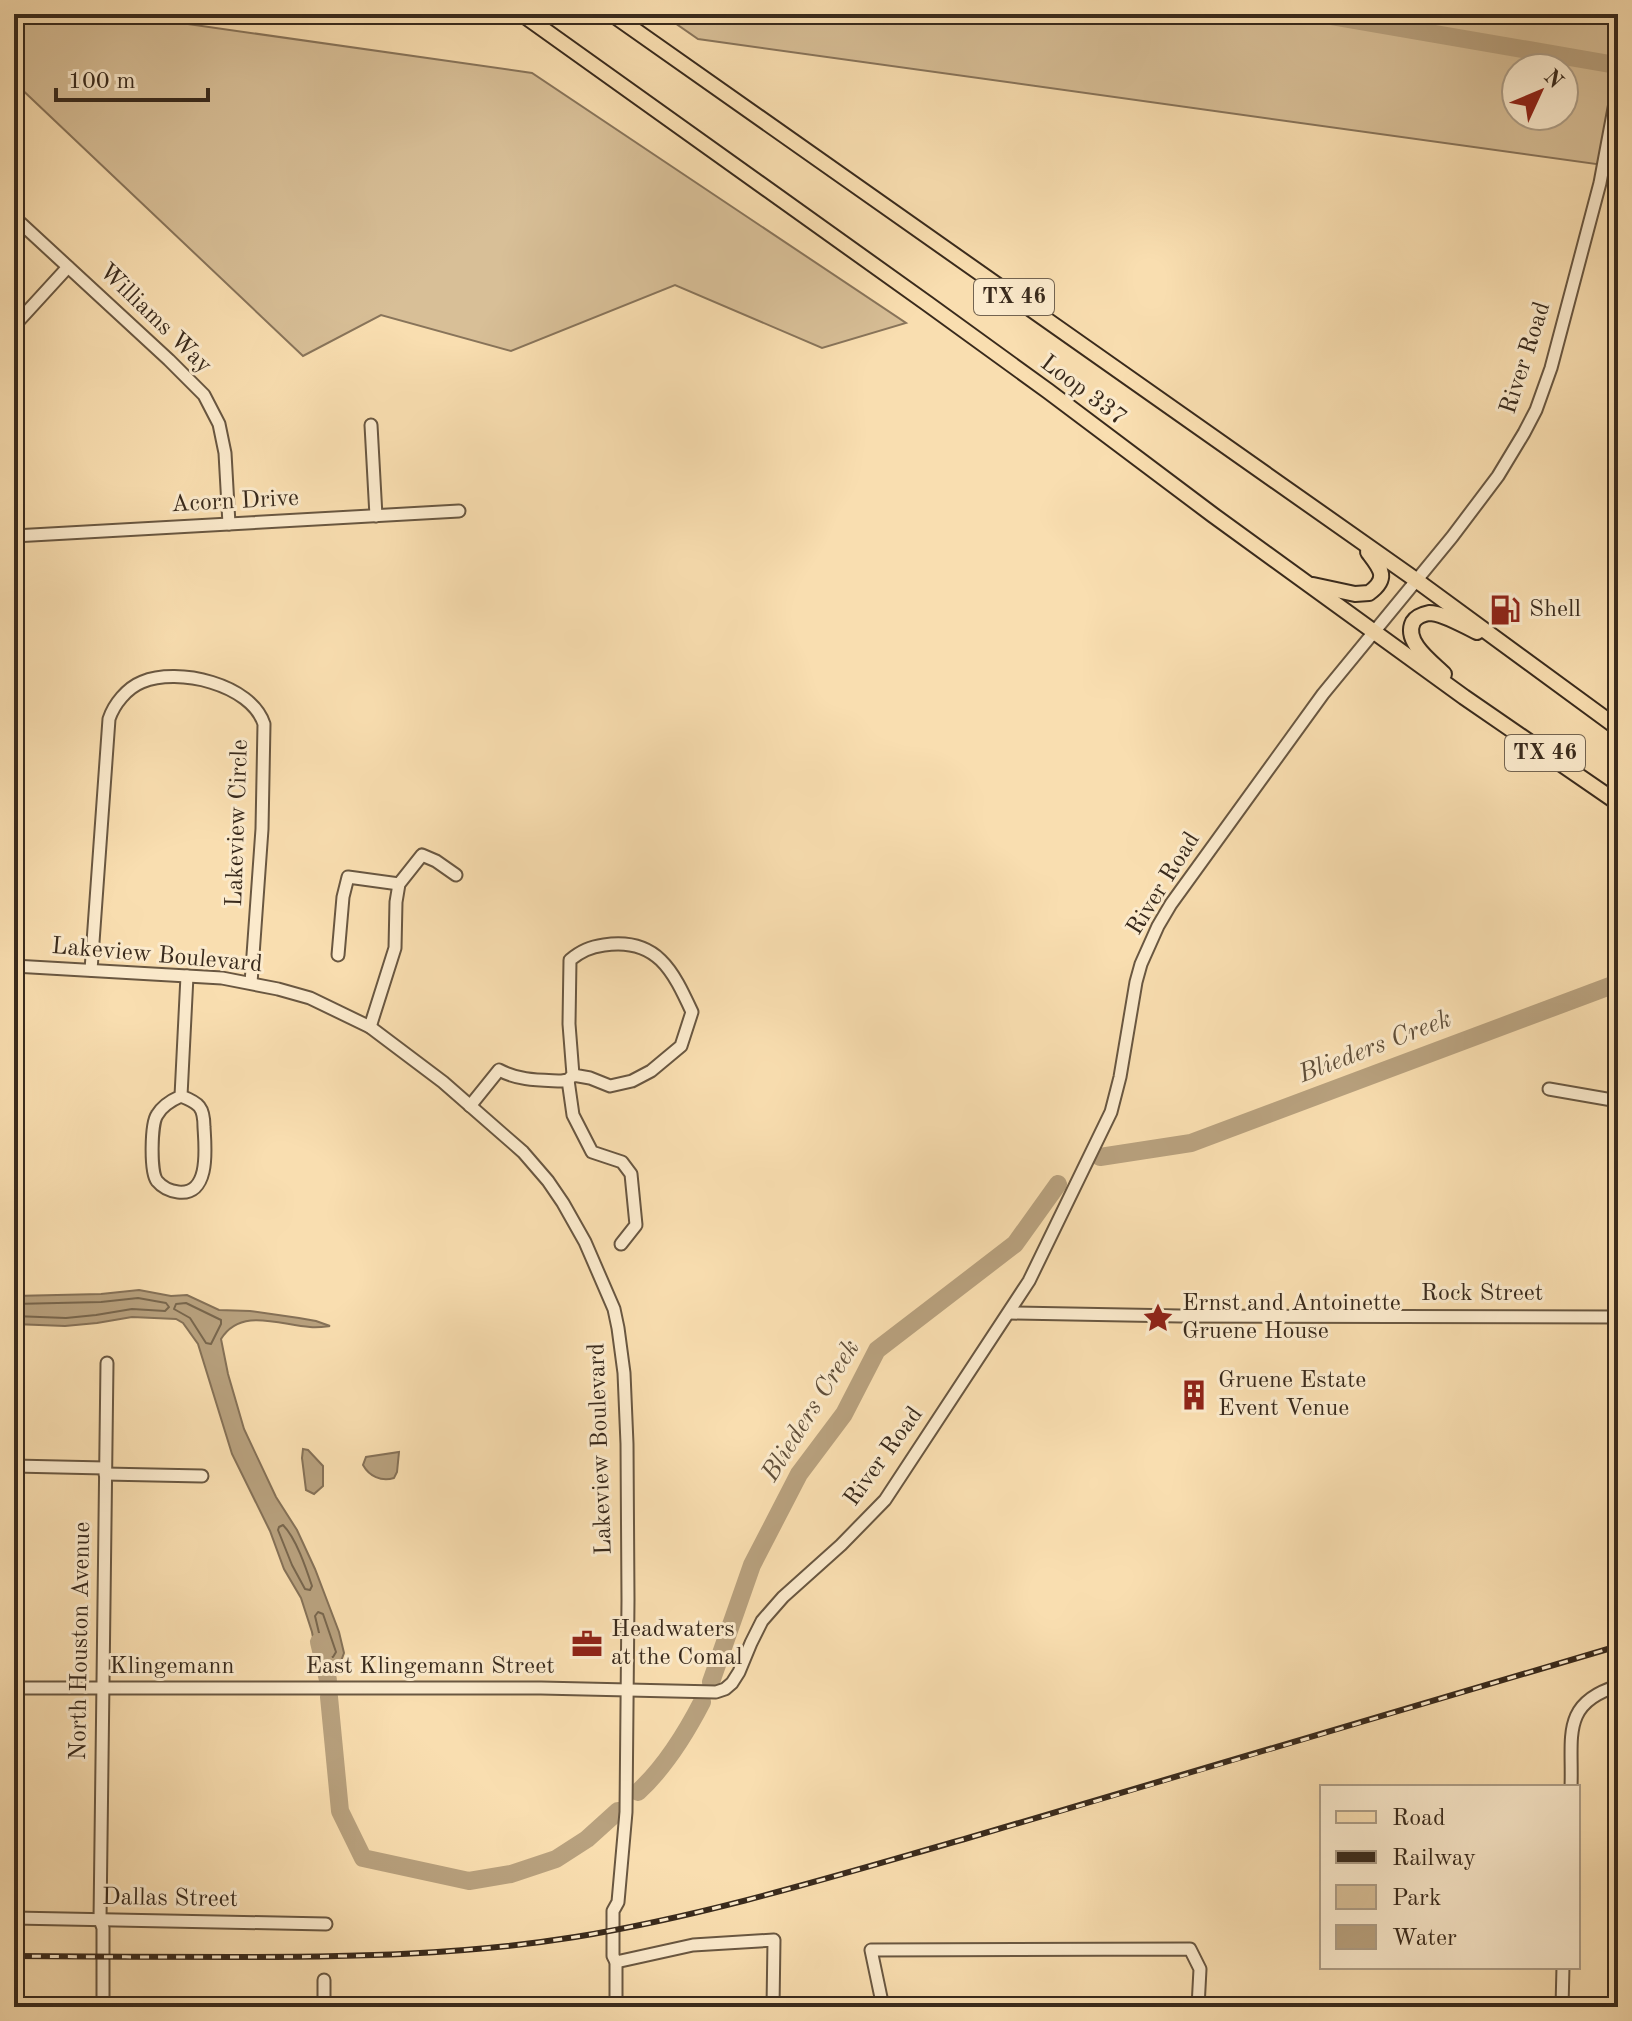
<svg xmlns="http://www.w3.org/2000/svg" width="1632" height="2021" viewBox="0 0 1632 2021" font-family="'Old Standard TT',serif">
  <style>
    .green { fill: #d8bf97; stroke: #88745a; stroke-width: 2; fill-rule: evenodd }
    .water { fill: #b8a17e; stroke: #857157; stroke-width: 2 }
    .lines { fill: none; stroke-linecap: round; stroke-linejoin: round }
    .shore { stroke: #78664d; stroke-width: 2 }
    .river { stroke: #b8a17e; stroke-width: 18 }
    .minor-casing { stroke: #695741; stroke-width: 15 }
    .major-casing { stroke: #392a1c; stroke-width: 18 }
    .minor { stroke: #fbeacc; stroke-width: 11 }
    .major { stroke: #f9deb0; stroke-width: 14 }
    .rail-casing { stroke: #392a1c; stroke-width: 6 }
    .rail { stroke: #fbeacc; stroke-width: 3; stroke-dasharray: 9; stroke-linecap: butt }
    .labels { text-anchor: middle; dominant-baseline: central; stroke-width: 6; stroke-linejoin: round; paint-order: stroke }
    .shield { fill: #fbeacc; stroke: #736451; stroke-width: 2 }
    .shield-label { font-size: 22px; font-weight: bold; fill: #392a1c }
    .street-label { font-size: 24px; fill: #392a1c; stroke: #fbeacc }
    .poi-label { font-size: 24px; fill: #392a1c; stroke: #fbeacc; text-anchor: start }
    .water-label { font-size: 26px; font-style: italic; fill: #5f4e39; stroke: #fbeacc }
  </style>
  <rect width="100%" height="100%" fill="#f9deb0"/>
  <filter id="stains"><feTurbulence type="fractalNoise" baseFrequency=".0025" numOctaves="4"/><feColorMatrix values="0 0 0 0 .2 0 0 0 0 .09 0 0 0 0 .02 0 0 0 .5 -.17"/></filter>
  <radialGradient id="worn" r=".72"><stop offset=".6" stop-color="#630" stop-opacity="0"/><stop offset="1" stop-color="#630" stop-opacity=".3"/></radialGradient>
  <!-- green -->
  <g class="green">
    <path d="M14,14H118L532,73L906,323L822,348L675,285L511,351L381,315L303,356L14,82Z"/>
    <path d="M662,14H1618V129L1610,166L698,39ZM1516,68H1564V116H1516Z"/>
  </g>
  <!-- water -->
  <g class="water">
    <path d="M139,1290L171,1296L187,1295L219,1310L250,1311L299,1318L316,1321L330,1326C323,1327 317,1328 310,1327C280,1325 241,1307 221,1339L228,1374L244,1429L276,1497L297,1530L315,1569L339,1632L344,1653L340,1664L332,1666L318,1664L312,1632L301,1598L284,1569L270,1531L232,1454L198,1344L183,1323L176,1319L132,1317L97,1323L65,1326L14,1324V1296L101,1294Z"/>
    <path d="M303,1449L308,1450L323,1466V1486L314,1494L306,1490L302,1458Z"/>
    <path d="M399,1452L397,1472L394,1478C381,1482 369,1476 363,1465L366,1457Z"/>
  </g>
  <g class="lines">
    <!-- shore -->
    <g class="shore">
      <path d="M186,1303L221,1320V1324L211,1344L206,1343L190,1318L174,1309L176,1304Z"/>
      <path d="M14,1304L101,1302L138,1298L166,1303L169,1307L165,1311L132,1309L96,1315L66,1318L14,1316"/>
      <path d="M283,1525C296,1538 306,1568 312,1586L310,1590L305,1589L292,1565L278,1530L279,1527Z"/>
      <path d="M318,1612L323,1614L336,1652L333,1657H327L324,1654L315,1616Z"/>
    </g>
    <!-- river -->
    <g class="river">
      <path d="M1319,14L1610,64"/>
      <path d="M1100,1157L1191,1143L1618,983"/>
      <path d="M319,1642L328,1680"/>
      <path d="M711,1682L752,1565L799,1474L844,1414L877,1350L1015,1244L1058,1184"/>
      <path d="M329,1697L340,1811L363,1858L469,1881L511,1874L556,1859L587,1839L618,1811"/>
      <path d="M638,1792C665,1767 685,1735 702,1702"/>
    </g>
    <!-- minor casing -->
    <g class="minor-casing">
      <g id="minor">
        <path d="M14,217L169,360L204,395L219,424L225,453L229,524"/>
        <path d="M14,326L68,267"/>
        <path d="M371,425L376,516"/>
        <path d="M14,536L459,511"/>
        <path d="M338,955L343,897L348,877L399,884"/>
        <path d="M14,966L222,978L278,989L310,998L370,1027L443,1082L523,1152L548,1181L563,1203L585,1242L614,1309L618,1328L624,1373L627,1444L628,1600L626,1812L618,1902L613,1911V1956L616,1962V2007"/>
        <path d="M91,970L109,719C114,704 127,688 142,682C178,667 251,684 264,724L262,829L251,983"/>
        <path d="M370,1027L395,948L396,902L399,884L422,855L436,861L456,875"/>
        <path d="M568,1080L573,1115L592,1152L622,1162L631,1174L636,1225L621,1244"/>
        <path d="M1549,1089L1618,1101"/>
        <path d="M181,1096C199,1103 204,1107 204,1127C205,1146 211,1196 178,1192C170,1191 162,1187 157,1181C150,1172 151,1124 157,1115C162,1106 172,1100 181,1096L187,976"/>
        <path d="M470,1106L499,1070C520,1081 539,1080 562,1081L568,1080L573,1075L569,1024L570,960C581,951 590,947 604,945C657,937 673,971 692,1012L681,1046L651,1071L632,1081L610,1086L590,1078L573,1075"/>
        <path d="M1009,1313L1180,1316L1618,1317"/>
        <path d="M14,1466L105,1468"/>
        <path d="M105,1474L202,1476"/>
        <path d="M14,1688H541L716,1692L725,1689L732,1683L739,1672L751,1643L762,1621L783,1597L841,1545L885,1500L1029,1281L1111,1112L1120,1077L1136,982L1141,964L1158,926L1171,904L1323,694L1452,537L1498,476L1524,433L1536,410L1551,368L1600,183L1618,87"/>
        <path d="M1571,1787C1573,1738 1560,1703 1618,1686"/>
        <path d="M14,1918L326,1924"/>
        <path d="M616,1962L693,1945L774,1940L773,2007"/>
        <path d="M324,1980V2007"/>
        <path d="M103,2007V1928L100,1920L107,1363"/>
        <path d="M883,2007L871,1950L1190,1949L1200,1969L1198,2007"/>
        <path d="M1562,2007L1563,1967"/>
      </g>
    </g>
    <!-- major casing -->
    <g class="major-casing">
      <g id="major">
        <path d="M522,14L928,304L1048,391L1213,515L1464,697L1618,803"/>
        <path d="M612,14L1416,580L1618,728"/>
        <path d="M1313,585L1355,594L1369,593C1390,578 1380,568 1368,552"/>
        <path d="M1444,674C1433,663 1403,642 1413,622C1416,617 1424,614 1429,613C1443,613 1464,626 1477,632"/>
      </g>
    </g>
    <!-- minor -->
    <use href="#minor" class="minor"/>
    <!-- major -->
    <use href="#major" class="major"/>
    <!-- rail casing -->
    <g class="rail-casing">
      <path id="rail" d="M14,1956C88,1957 163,1957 237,1957C350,1957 463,1955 575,1937C709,1915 838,1875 968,1838C1185,1776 1401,1710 1618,1646"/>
    </g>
    <!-- rail -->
    <use href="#rail" class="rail"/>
  </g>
  <!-- icons -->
  <defs>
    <g id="fuel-bare" transform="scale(2.4)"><path d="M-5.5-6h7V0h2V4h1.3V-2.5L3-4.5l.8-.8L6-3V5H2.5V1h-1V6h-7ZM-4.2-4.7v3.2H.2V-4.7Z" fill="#8f2418" stroke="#fbeacc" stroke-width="2.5" paint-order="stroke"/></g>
    <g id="sight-bare" transform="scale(2.4)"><path d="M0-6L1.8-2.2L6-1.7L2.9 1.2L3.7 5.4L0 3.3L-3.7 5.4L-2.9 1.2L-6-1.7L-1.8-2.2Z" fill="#8f2418" stroke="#fbeacc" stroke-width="2.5" paint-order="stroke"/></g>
    <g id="building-bare" transform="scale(2.4)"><path d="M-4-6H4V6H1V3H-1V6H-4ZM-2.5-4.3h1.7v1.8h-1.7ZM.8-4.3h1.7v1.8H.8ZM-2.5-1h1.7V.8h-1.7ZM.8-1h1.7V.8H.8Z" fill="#8f2418" stroke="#fbeacc" stroke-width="2.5" paint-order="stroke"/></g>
    <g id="office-bare" transform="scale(2.4)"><path d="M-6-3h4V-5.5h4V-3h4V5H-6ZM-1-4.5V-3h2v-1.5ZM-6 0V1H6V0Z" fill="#8f2418" stroke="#fbeacc" stroke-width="2.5" paint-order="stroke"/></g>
  </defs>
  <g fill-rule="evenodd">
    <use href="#fuel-bare" x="1505" y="610"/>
    <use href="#sight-bare" x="1158" y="1318"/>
    <use href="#building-bare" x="1194" y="1395"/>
    <use href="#office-bare" x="587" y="1644"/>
  </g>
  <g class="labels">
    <!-- shield labels -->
    <g class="shield">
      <rect x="974" y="279" width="80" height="36" rx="6"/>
      <rect x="1505" y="735" width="80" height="36" rx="6"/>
    </g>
    <g class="shield-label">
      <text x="1014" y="297">TX 46</text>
      <text x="1545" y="753">TX 46</text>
    </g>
    <!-- street labels -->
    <g class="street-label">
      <text transform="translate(155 319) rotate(44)">Williams Way</text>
      <text transform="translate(1526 358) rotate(-72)">River Road</text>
      <text transform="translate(1083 391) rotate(37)">Loop 337</text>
      <text transform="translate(235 502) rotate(-3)">Acorn Drive</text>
      <text transform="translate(238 823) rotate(-88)">Lakeview Circle</text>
      <text transform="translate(1164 884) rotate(-58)">River Road</text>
      <text transform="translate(157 956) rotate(5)">Lakeview Boulevard</text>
      <text x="1482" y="1294">Rock Street</text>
      <text transform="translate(601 1449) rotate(-92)">Lakeview Boulevard</text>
      <text transform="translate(884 1457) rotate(-54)">River Road</text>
      <text transform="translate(81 1641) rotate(-89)">North Houston Avenue</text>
      <text x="172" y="1667">Klingemann</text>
      <text x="430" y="1667">East Klingemann Street</text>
      <text transform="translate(170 1899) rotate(1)">Dallas Street</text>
    </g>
    <!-- poi labels -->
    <g class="poi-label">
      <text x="1529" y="610">Shell</text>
      <text x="1182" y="1304">Ernst and Antoinette<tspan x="1182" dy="28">Gruene House</tspan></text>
      <text x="1218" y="1381">Gruene Estate<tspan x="1218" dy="28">Event Venue</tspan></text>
      <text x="611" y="1630">Headwaters<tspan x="611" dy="28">at the Comal</tspan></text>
    </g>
    <!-- water labels -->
    <g class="water-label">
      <text transform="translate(1375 1047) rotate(-21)">Blieders Creek</text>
      <text transform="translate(811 1411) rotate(-58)">Blieders Creek</text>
    </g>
  </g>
  <!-- margin -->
  <rect width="1632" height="2021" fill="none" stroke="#f9deb0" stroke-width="48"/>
  <rect x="16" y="16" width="1600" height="1989" fill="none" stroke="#392a1c" stroke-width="4"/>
  <rect x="24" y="24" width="1584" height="1973" fill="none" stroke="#392a1c" stroke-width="2"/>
  <!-- legend -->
  <rect x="1320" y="1785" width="260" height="184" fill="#fbeacc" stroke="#ad9d86" stroke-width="2"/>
  <rect x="1336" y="1811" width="40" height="12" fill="#f9deb0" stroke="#ad9d86" stroke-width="2"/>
  <text x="1392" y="1825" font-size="24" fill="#392a1c">Road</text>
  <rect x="1336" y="1851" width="40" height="12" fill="#392a1c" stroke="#ad9d86" stroke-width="2"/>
  <text x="1392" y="1865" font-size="24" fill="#392a1c">Railway</text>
  <rect x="1336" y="1885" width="40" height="24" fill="#d8bf97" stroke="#ad9d86" stroke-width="2"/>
  <text x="1392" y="1905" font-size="24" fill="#392a1c">Park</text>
  <rect x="1336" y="1925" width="40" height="24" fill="#b8a17e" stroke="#ad9d86" stroke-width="2"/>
  <text x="1392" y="1945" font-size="24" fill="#392a1c">Water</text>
  <!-- north arrow -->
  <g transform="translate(1540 92) rotate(46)"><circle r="38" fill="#fbeacc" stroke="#ad9d86" stroke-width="2"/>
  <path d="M0-6L14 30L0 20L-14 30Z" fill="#8f2418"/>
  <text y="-12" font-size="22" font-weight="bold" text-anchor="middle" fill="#392a1c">N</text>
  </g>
  <!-- scale -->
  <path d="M56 88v12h152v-12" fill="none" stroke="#392a1c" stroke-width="4"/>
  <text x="68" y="88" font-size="24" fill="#392a1c" stroke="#fbeacc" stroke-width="6" paint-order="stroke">100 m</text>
  <rect width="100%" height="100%" filter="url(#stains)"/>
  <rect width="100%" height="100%" fill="url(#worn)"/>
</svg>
